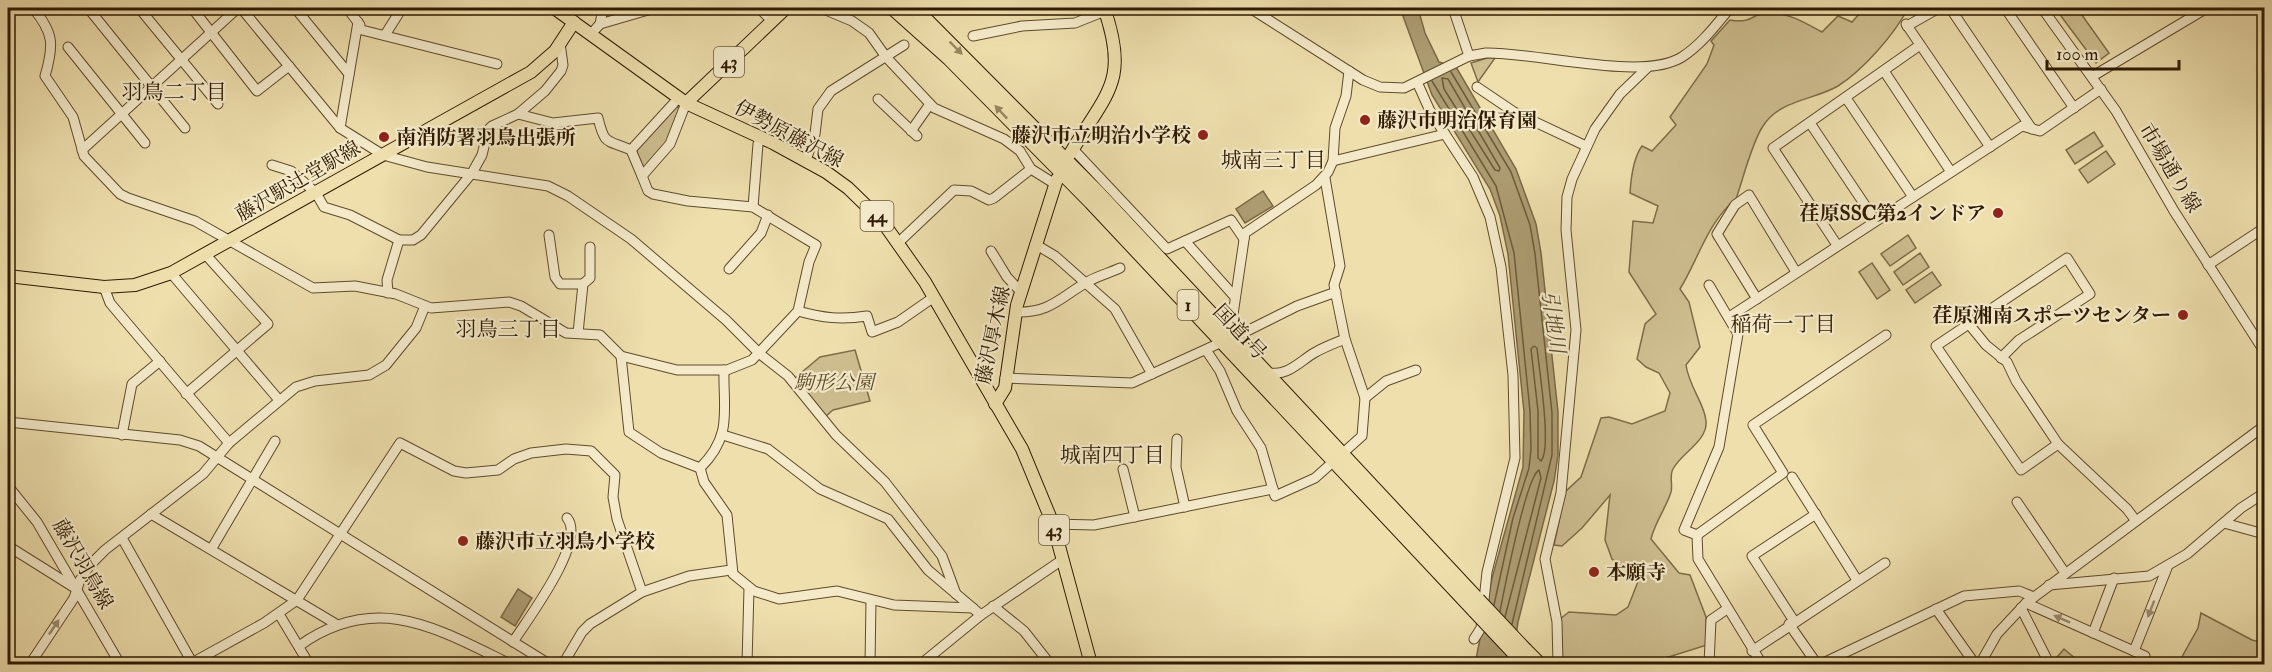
<svg xmlns="http://www.w3.org/2000/svg" width="2272" height="672" viewBox="0 0 2272 672" font-family="'IM FELL Double Pica','Noto Serif JP',serif">
  <style>
    .green { fill: #cebe90; stroke: #7e6c48; stroke-width: 1.5 }
    .water { fill: #ad9c72; stroke: #7b6844; stroke-width: 1.5 }
    .lines { fill: none; stroke-linecap: round; stroke-linejoin: round }
    .shore { stroke: #6e5b39; stroke-width: 1.5 }
    .minor-casing { stroke: #5f4b2b; stroke-width: 11 }
    .major-casing { stroke: #2f1a00; stroke-width: 14 }
    .highway-casing { stroke: #2f1a00; stroke-width: 16 }
    .minor { stroke: #f4eaca; stroke-width: 9 }
    .major { stroke: #eedfad; stroke-width: 12 }
    .highway { stroke: #eedfad; stroke-width: 14 }
    .highway-bridge-casing { stroke: #2f1a00; stroke-width: 16; stroke-linecap: butt }
    .highway-bridge { stroke: #eedfad; stroke-width: 14 }
    .oneway { fill: #98865f }
    .oneway2 { fill: #9b8c6f }
    .poi-dot { fill: #8f2418; stroke: #f4eaca; stroke-width: 2 }
    .labels { text-anchor: middle; dominant-baseline: central; stroke-width: 4.5; stroke-linejoin: round; paint-order: stroke }
    .shield { fill: #f4eaca; stroke: #6a583d; stroke-width: 1.5 }
    .shield-label { font-size: 18px; font-weight: bold; fill: #2f1a00 }
    .poi-label { font-size: 20px; font-weight: bold; fill: #2f1a00; stroke: #f4eaca; text-anchor: start }
    .street-label { font-size: 20px; fill: #2f1a00; stroke: #f4eaca }
    .park-label { font-size: 20px; font-style: italic; fill: #5f4b2b; stroke: #f4eaca }
    .neighbourhood-label { font-size: 21px; fill: #2f1a00; stroke: #f4eaca }
    .water-label { font-size: 21px; font-style: italic; fill: #614e2e; stroke: #f4eaca }
  </style>
  <rect width="100%" height="100%" fill="#eedfad"/>
  <filter id="stains"><feTurbulence type="fractalNoise" baseFrequency=".00333" numOctaves="4"/><feColorMatrix values="0 0 0 0 .2 0 0 0 0 .09 0 0 0 0 .02 0 0 0 .5 -.17"/></filter>
  <radialGradient id="worn" r=".72"><stop offset=".6" stop-color="#630" stop-opacity="0"/><stop offset="1" stop-color="#630" stop-opacity=".3"/></radialGradient>
  <!-- green -->
  <g class="green">
    <path d="M1890,8H1908C1895,34 1863,70 1838,86C1814,100 1779,100 1763,126C1752,142 1743,179 1736,199C1708,221 1698,260 1680,289L1689,302L1700,347L1686,365C1689,387 1705,404 1706,421C1708,441 1681,453 1673,469C1669,476 1673,485 1671,492C1666,508 1655,522 1651,539L1679,573L1690,575L1706,617L1707,645L1646,664H1563L1560,619L1569,612L1616,615L1628,607L1639,579L1612,559L1605,540L1610,495L1582,528L1562,546L1554,545L1565,492L1581,477L1601,418L1609,417L1632,424L1665,411L1670,393L1659,373L1646,367L1637,359L1645,324L1656,314L1629,272L1633,221L1653,223L1658,206L1630,193C1631,177 1633,158 1642,146L1652,151L1676,125L1670,117L1707,64L1714,45L1711,41L1730,20C1754,24 1752,13 1767,13C1788,12 1805,23 1822,32L1838,16L1852,22L1860,13L1886,12Z"/>
    <path d="M2055,8H2077L2109,53L2096,63Z"/>
    <path d="M1487,58H1495L1478,82L1471,63Z"/>
    <path d="M676,106L681,110L667,143L644,169L635,148Z"/>
    <path d="M2094,132L2103,146L2075,164L2066,150Z"/>
    <path d="M2106,151L2115,164L2088,183L2079,170Z"/>
    <path d="M1908,235L1916,248L1890,266L1881,254Z"/>
    <path d="M1920,253L1929,267L1903,285L1894,272Z"/>
    <path d="M1872,263L1890,290L1877,299L1859,272Z"/>
    <path d="M1932,272L1941,285L1915,303L1906,290Z"/>
    <path d="M855,350L870,401L833,410L825,417L795,378L820,357Z"/>
    <path d="M2201,613L2252,640L2264,643V664H2178L2198,628Z"/>
    <path d="M2064,649L2082,664H2051Z"/>
  </g>
  <!-- water -->
  <g class="water">
    <path d="M1400,8H1418L1425,33L1439,62L1456,67L1516,169L1536,224L1541,253L1558,412V455L1554,481L1518,622L1512,664H1475L1492,578L1523,467L1524,412L1508,254L1500,216L1490,189L1432,95Z"/>
    <path d="M1263,191L1273,206L1245,223L1236,209Z"/>
    <path d="M518,589L532,598L515,626L501,617Z"/>
  </g>
  <g class="lines">
    <!-- shore -->
    <g class="shore">
      <path d="M1451,72L1511,172L1530,225L1535,254L1552,413V455L1512,624"/>
      <path d="M1442,78L1448,79L1500,168L1499,171L1495,170L1444,89Z"/>
      <path d="M1432,81L1496,186L1514,253L1530,411L1531,449L1529,468L1513,518L1494,605"/>
      <path d="M1534,346L1537,348C1539,368 1552,449 1541,461L1538,458V411L1531,349Z"/>
      <path d="M1500,611C1504,591 1526,477 1539,470L1541,478L1505,617"/>
    </g>
    <!-- minor casing -->
    <g class="minor-casing">
      <g id="minor">
        <path d="M33,8C54,33 54,45 45,76L73,117L84,156L120,194L128,198L195,221L313,288L355,286L396,294L431,308L509,302L521,306L566,333L600,335L621,356L677,370H727L752,360L798,311L809,262L816,245L753,207L688,201L653,194L648,191L642,176"/>
        <path d="M88,8L185,128"/>
        <path d="M139,8L218,104"/>
        <path d="M192,8L257,91L289,66"/>
        <path d="M241,8L340,128L383,155L427,167L548,186L568,196L631,239L726,320L760,354L788,376L836,435L885,482L942,556L956,594"/>
        <path d="M295,8L349,74"/>
        <path d="M347,8L360,25"/>
        <path d="M759,8L772,21"/>
        <path d="M821,8L852,21L869,33L886,57L934,108L1004,139L1020,151L1031,169L1055,184"/>
        <path d="M1250,8L1363,80L1380,87L1404,88L1469,56L1486,53C1537,52 1643,82 1682,57C1701,45 1716,25 1730,8"/>
        <path d="M1453,8L1469,56"/>
        <path d="M1950,8L2032,129"/>
        <path d="M2005,8L2074,108"/>
        <path d="M2042,8L2116,111L2174,211L2264,351"/>
        <path d="M8,12L9,8"/>
        <path d="M600,24L603,8"/>
        <path d="M1906,24L1990,147"/>
        <path d="M1907,26L1939,8"/>
        <path d="M358,29L497,64"/>
        <path d="M591,34L600,24L655,8"/>
        <path d="M385,35L402,8"/>
        <path d="M973,36L1022,26L1075,23L1105,11"/>
        <path d="M68,47L145,143"/>
        <path d="M1884,71L1951,172"/>
        <path d="M2093,76L2207,8"/>
        <path d="M1417,82L1430,111L1473,177L1490,217L1501,267L1513,375L1515,458L1487,572L1481,628L1474,639"/>
        <path d="M1477,87L1514,112L1586,146"/>
        <path d="M1846,98L1913,197"/>
        <path d="M878,99L917,136"/>
        <path d="M518,114L553,123L598,118C605,146 606,139 631,150L642,176L670,144L686,103"/>
        <path d="M1810,123L1875,220"/>
        <path d="M340,128L358,22"/>
        <path d="M911,131L930,104"/>
        <path d="M1073,149L1167,249L1231,220L1244,239"/>
        <path d="M82,150L238,8"/>
        <path d="M631,150L674,103"/>
        <path d="M806,160L815,134L818,109L831,91L904,45"/>
        <path d="M1333,161L1445,134"/>
        <path d="M272,165L291,171L316,193L324,207L350,215L399,240H413L421,235L472,173L482,155L488,130L492,126L518,114L545,91L561,71L563,65L560,43"/>
        <path d="M753,207L758,144L762,138"/>
        <path d="M549,235L555,277L560,284H583"/>
        <path d="M1185,241L1235,297"/>
        <path d="M899,242L954,190L971,191L989,200L994,198L1031,169"/>
        <path d="M1035,244L1055,256L1115,309L1152,374"/>
        <path d="M1837,245L1773,148L1920,45"/>
        <path d="M991,251L1007,277L1021,292"/>
        <path d="M2208,265L2264,228"/>
        <path d="M729,269L761,233L768,215"/>
        <path d="M171,273L279,400"/>
        <path d="M1709,285L1738,334L1719,447L1684,530L1697,535L1698,559L1762,664"/>
        <path d="M104,287L110,303L229,443"/>
        <path d="M388,293L387,280L399,240"/>
        <path d="M1757,299L1717,234L1735,205L1749,195L1796,272"/>
        <path d="M798,311C823,318 841,320 867,316L872,332L898,322L934,297"/>
        <path d="M1016,312C1051,313 1060,297 1089,281C1098,276 1109,273 1120,268"/>
        <path d="M1729,317L2022,126L2040,131L2101,89"/>
        <path d="M1968,323L1986,345L2007,362L2016,381L2058,444L2127,509L2136,521"/>
        <path d="M578,333L583,284L590,278V247"/>
        <path d="M1230,335L1245,233L1316,185L1328,172L1333,161L1335,128L1346,96L1349,71"/>
        <path d="M1233,338L1297,306L1336,292"/>
        <path d="M1206,350L1220,371L1237,411L1261,448L1275,496L1315,478L1362,436L1365,398L1345,339L1334,285L1340,266L1325,178"/>
        <path d="M621,356L629,432L661,453L700,468"/>
        <path d="M2001,358L2019,340L2090,294L2067,258L1936,346L2021,470L2058,444"/>
        <path d="M1267,372C1286,378 1299,362 1314,353C1324,347 1335,343 1345,339"/>
        <path d="M1005,378L1132,383L1222,342"/>
        <path d="M186,394L268,324L206,255"/>
        <path d="M1365,398L1386,381L1416,370"/>
        <path d="M8,422L180,440L199,446L549,664"/>
        <path d="M122,435L132,384L160,361"/>
        <path d="M723,435L768,449L820,489L888,519L928,570L981,615"/>
        <path d="M1177,439L1176,467L1185,507"/>
        <path d="M700,468L704,482L727,515L733,574L754,591L779,599L837,591L894,605L973,608"/>
        <path d="M700,468C733,436 723,410 724,370"/>
        <path d="M1123,469L1135,517"/>
        <path d="M1792,477L1857,580"/>
        <path d="M8,486L37,522L120,664"/>
        <path d="M2017,502L2065,573"/>
        <path d="M151,514L336,624"/>
        <path d="M2224,523L2264,534"/>
        <path d="M1053,524L1094,525L1273,489"/>
        <path d="M1697,535L1783,473L1753,425L1886,335"/>
        <path d="M122,538L193,664"/>
        <path d="M8,546L75,588"/>
        <path d="M212,548L275,441"/>
        <path d="M2049,585L2149,576L2187,554L2241,508L2264,493"/>
        <path d="M2026,603L2145,656"/>
        <path d="M993,606L1024,631L1050,664"/>
        <path d="M2021,608L2049,663"/>
        <path d="M1936,609L1975,664"/>
        <path d="M279,614L309,664"/>
        <path d="M1794,621L1752,556L1816,514"/>
        <path d="M1789,624L1817,664"/>
        <path d="M2093,633L2114,578"/>
        <path d="M513,642C527,620 587,541 567,518"/>
        <path d="M299,646C376,591 436,628 510,664"/>
        <path d="M1752,651L1885,563"/>
        <path d="M2134,651L2167,568"/>
        <path d="M30,664L74,598L80,580L90,565L105,550L203,474L229,443L296,387L315,381L369,375L386,365L416,328L425,306"/>
        <path d="M190,664L264,623L297,600L400,443L454,471L466,473L498,470L514,459L531,453L566,449L591,451L615,475L613,497L617,519L642,592"/>
        <path d="M563,664L582,632L590,624L642,592L689,576L731,570"/>
        <path d="M747,664L749,588"/>
        <path d="M870,664L871,601"/>
        <path d="M921,664L981,615L1062,560"/>
        <path d="M1558,664L1557,622L1545,559L1561,493L1576,330L1566,230L1567,197L1572,179L1595,129L1620,94L1647,68"/>
        <path d="M1709,664L1711,620L1727,609"/>
        <path d="M1821,664L1964,596L2019,591L2034,597"/>
        <path d="M1980,664L1997,634L2026,603L2264,426"/>
      </g>
    </g>
    <!-- major casing -->
    <g class="major-casing">
      <g id="major">
        <path d="M554,8L686,103L773,143L826,172L848,188L882,221L925,282L1022,449L1053,524L1091,664"/>
        <path d="M686,103L786,8"/>
        <path d="M1070,154C1106,93 1130,82 1104,8"/>
        <path d="M8,276L104,287L135,285L171,273L531,72L555,51L574,22"/>
        <path d="M995,404L1005,388L1017,305L1057,179"/>
      </g>
    </g>
    <!-- highway casing -->
    <g class="highway-casing">
      <g id="highway">
        <path d="M893,8L949,58L1091,202L1475,611"/>
        <path d="M914,8L1099,194L1478,600"/>
        <path d="M1525,650L1539,664"/>
      </g>
    </g>
    <!-- minor -->
    <use href="#minor" class="minor"/>
    <!-- major -->
    <use href="#major" class="major"/>
    <!-- highway -->
    <use href="#highway" class="highway"/>
    <!-- highway-bridge casing -->
    <g class="highway-bridge-casing">
      <g id="highway-bridge">
        <path d="M1478,600L1525,650"/>
        <path d="M1475,611L1522,661"/>
      </g>
    </g>
    <!-- highway-bridge -->
    <use href="#highway-bridge" class="highway-bridge"/>
  </g>
  <!-- one-way arrows -->
  <defs><path id="oneway-solid" d="M-6-.8H1V-3.2L6.5 0L1 3.2V.8H-6Z" transform="scale(1.5)"/></defs>
  <g class="oneway">
    <use href="#oneway-solid" transform="translate(956 48) rotate(45)"/>
    <use href="#oneway-solid" transform="translate(1001 112) rotate(-133)"/>
  </g>
  <g class="oneway2">
    <use href="#oneway-solid" transform="translate(2151 609) rotate(111)"/>
    <use href="#oneway-solid" transform="translate(2062 619) rotate(-156)"/>
    <use href="#oneway-solid" transform="translate(54 627) rotate(-56)"/>
  </g>
  <!-- markers -->
  <g class="poi-dot">
    <circle cx="1365" cy="120" r="6"/>
    <circle cx="1203" cy="135" r="6"/>
    <circle cx="384" cy="137" r="6"/>
    <circle cx="1998" cy="213" r="6"/>
    <circle cx="2183" cy="315" r="6"/>
    <circle cx="463" cy="541" r="6"/>
    <circle cx="1594" cy="572" r="6"/>
  </g>
  <g class="labels">
    <!-- shield labels -->
    <g class="shield">
      <rect x="714" y="47" width="30" height="30" rx="4.5"/>
      <rect x="860.5" y="201" width="33" height="30" rx="4.5"/>
      <rect x="1177.5" y="290" width="21" height="30" rx="4.5"/>
      <rect x="1039" y="515" width="30" height="30" rx="4.5"/>
    </g>
    <g class="shield-label">
      <text x="729" y="62">43</text>
      <text x="877" y="216">44</text>
      <text x="1188" y="305">1</text>
      <text x="1054" y="530">43</text>
    </g>
    <!-- poi labels -->
    <g class="poi-label">
      <text x="1377" y="120">藤沢市明治保育園</text>
      <text x="1191" y="135" text-anchor="end">藤沢市立明治小学校</text>
      <text x="396" y="137">南消防署羽鳥出張所</text>
      <text x="1986" y="213" text-anchor="end">荏原SSC第2インドア</text>
      <text x="2171" y="315" text-anchor="end">荏原湘南スポーツセンター</text>
      <text x="475" y="541">藤沢市立羽鳥小学校</text>
      <text x="1606" y="572">本願寺</text>
    </g>
    <!-- street labels -->
    <g class="street-label">
      <text transform="translate(789 134) rotate(28)">伊勢原藤沢線</text>
      <text transform="translate(2170 168) rotate(59)">市場通り線</text>
      <text transform="translate(298 181) rotate(-30)">藤沢駅辻堂駅線</text>
      <text transform="translate(1240 332) rotate(47)">国道1号</text>
      <text transform="translate(993 335) rotate(-78)">藤沢厚木線</text>
      <text transform="translate(83 564) rotate(60)">藤沢羽鳥線</text>
    </g>
    <!-- park labels -->
    <g class="park-label">
      <text x="834" y="382">駒形公園</text>
    </g>
    <!-- neighbourhood labels -->
    <g class="neighbourhood-label">
      <text x="174" y="92">羽鳥二丁目</text>
      <text x="1273" y="160">城南三丁目</text>
      <text x="1783" y="324">稲荷一丁目</text>
      <text x="508" y="329">羽鳥三丁目</text>
      <text x="1112" y="455">城南四丁目</text>
    </g>
    <!-- water labels -->
    <g class="water-label">
      <text transform="translate(1553 322) rotate(82)">引地川</text>
    </g>
  </g>
  <!-- margin -->
  <rect width="2272" height="672" fill="none" stroke="#eedfad" stroke-width="30"/>
  <rect x="9" y="9" width="2254" height="654" fill="none" stroke="#2f1a00" stroke-width="3"/>
  <rect x="15" y="15" width="2242" height="642" fill="none" stroke="#2f1a00" stroke-width="1.5"/>
  <!-- scale -->
  <path d="M2047 60v9h132v-9" fill="none" stroke="#2f1a00" stroke-width="3"/>
  <text x="2056" y="60" font-size="18" fill="#2f1a00" stroke="#f4eaca" stroke-width="4.5" paint-order="stroke">100 m</text>
  <rect width="100%" height="100%" filter="url(#stains)"/>
  <rect width="100%" height="100%" fill="url(#worn)"/>
</svg>
